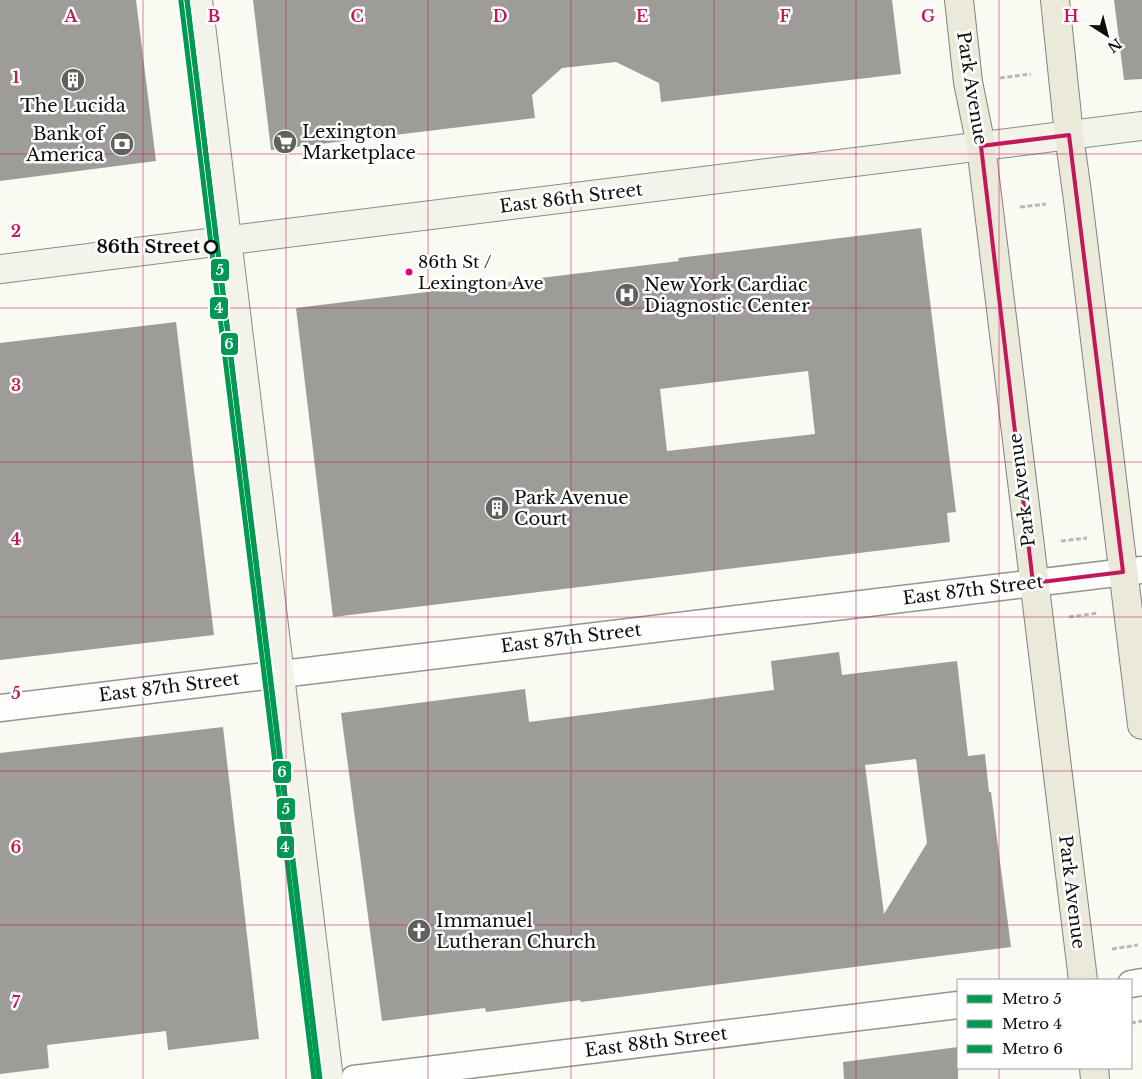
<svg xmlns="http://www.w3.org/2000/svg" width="1142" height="1079" viewBox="0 0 1142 1079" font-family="'Libre Baskerville',serif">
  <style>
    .building { fill: #9e9c98; fill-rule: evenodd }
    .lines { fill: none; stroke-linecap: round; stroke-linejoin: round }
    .minor-casing { stroke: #949491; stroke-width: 29 }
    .secondary-casing { stroke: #8b8b88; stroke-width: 30 }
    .primary-casing { stroke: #82827e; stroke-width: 30 }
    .path { stroke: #b8b8b7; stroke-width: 3; stroke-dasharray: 5 2.5; stroke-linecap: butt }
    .minor { stroke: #fefefd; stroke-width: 26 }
    .secondary { stroke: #f3f3ea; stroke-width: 28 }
    .primary { stroke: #eae9da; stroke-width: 28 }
    .metro-1-casing { stroke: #fff; stroke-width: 9 }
    .metro-2-casing { stroke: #fff; stroke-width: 9 }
    .metro-3-casing { stroke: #fff; stroke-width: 9 }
    .metro-1 { stroke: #009952; stroke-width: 5 }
    .metro-2 { stroke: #009952; stroke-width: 5 }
    .metro-3 { stroke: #009952; stroke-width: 5 }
    .marked { fill: none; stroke: #c2185b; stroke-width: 4; stroke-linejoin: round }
    .grid { fill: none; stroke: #c2185b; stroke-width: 1; stroke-opacity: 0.55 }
    .stop-dot { fill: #fff; stroke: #0e0e0e; stroke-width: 2.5 }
    .bus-dot { fill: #e5007d; stroke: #fff; stroke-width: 2 }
    .labels { text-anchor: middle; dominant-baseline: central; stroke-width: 5; stroke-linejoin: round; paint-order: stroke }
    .bus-label { font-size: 17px; fill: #0e0e0e; stroke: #fff; text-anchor: start }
    .street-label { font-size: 18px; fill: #0e0e0e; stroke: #fff }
    .poi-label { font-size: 18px; fill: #0e0e0e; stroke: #fff; text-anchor: start }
    .stop-label { font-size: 18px; font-weight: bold; fill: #0e0e0e; stroke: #fff; text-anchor: end }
    .grid-label { font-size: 16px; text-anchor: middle; font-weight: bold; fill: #c2185b; stroke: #fff; stroke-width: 5; stroke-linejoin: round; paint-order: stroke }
    .line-badge { stroke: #fff; stroke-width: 2 }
    .badge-label { font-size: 14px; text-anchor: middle; font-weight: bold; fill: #fff }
  </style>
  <rect width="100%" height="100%" fill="#fafaf3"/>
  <!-- building -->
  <g class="building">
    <path d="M0,0H136L156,161L0,181Z"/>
    <path d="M253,0H892L901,74L661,102L659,83L616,62L562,68L532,95L535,118L271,150Z"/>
    <path d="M1114,0H1142V79L1124,80Z"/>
    <path d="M921,228L956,512L947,513L950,542L333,617L296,308L679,261L678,258ZM808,371L815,434L667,451L660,389Z"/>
    <path d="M176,322L214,635L0,660V343Z"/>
    <path d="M839,652L842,675L957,661L968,756L985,754L989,792H991L1011,947L581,1002L580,1000L486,1012L485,1008L382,1021L341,713L525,689L529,722L774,690L771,661ZM916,759L927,843L884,914L865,765Z"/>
    <path d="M223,727L259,1039L168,1050L166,1031L47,1045L49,1068L0,1074V753Z"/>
    <path d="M958,1047V1079H844L843,1062Z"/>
  </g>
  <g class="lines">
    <!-- minor casing -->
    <g class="minor-casing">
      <g id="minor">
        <path d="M0,708L1142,570"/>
        <path d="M1131,984L1142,982"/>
        <path d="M354,1079L958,1005"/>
      </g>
    </g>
    <!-- secondary casing -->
    <g class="secondary-casing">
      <g id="secondary">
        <path d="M198,0L329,1079"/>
        <path d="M0,269L1142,126"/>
      </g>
    </g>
    <!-- primary casing -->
    <g class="primary-casing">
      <g id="primary">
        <path d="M959,0L968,82L981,146L1083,980"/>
        <path d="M1055,0L1069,135L1078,200L1142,725"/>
        <path d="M1094,1068L1095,1079"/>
      </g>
    </g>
    <!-- path -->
    <g class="path">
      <path d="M1000,78L1031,74"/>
      <path d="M1020,207L1046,204"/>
      <path d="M1061,541L1087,538"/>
      <path d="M1069,617L1098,613"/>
      <path d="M1112,949L1138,945"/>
      <path d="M1131,1023L1142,1021"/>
    </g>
    <!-- minor -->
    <use href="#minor" class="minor"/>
    <!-- secondary -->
    <use href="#secondary" class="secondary"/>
    <!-- primary -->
    <use href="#primary" class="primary"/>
    <!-- metro-1 casing -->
    <g class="metro-1-casing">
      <path id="metro-1" d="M187,0L319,1079"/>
    </g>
    <!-- metro-2 casing -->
    <g class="metro-2-casing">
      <path id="metro-2" d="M181,1L314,1079"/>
    </g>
    <!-- metro-3 casing -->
    <g class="metro-3-casing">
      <path id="metro-3" d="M187,0L320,1079"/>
    </g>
    <!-- metro-1 -->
    <use href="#metro-1" class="metro-1"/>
    <!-- metro-2 -->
    <use href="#metro-2" class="metro-2"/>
    <!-- metro-3 -->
    <use href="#metro-3" class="metro-3"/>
  </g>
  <!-- marked area -->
  <path class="marked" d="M1069,135L1123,572L1033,583L981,146Z"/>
  <!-- grid -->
  <path class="grid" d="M143,0V1079M286,0V1079M428,0V1079M571,0V1079M714,0V1079M856,0V1079M999,0V980M0,154H1142M0,308H1142M0,462H1142M0,617H1142M0,771H1142M0,925H1142M999,1068V1079"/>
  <!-- icons -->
  <defs>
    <g id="building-disc" transform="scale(1.25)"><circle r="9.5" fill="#61615e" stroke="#fff"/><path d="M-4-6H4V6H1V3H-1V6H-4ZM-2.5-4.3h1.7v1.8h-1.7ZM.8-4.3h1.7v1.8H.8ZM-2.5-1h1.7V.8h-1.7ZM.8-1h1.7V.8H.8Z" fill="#fff"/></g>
    <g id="supermarket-disc" transform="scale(1.25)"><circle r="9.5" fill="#61615e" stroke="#fff"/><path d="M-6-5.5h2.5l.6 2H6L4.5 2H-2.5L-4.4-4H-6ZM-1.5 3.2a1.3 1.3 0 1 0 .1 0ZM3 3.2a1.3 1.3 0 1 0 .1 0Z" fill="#fff"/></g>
    <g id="bank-disc" transform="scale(1.25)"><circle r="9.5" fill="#61615e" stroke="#fff"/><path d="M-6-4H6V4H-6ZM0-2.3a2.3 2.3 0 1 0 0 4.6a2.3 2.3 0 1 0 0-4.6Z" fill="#fff"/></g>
    <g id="hospital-disc" transform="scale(1.25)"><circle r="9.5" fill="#61615e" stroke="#fff"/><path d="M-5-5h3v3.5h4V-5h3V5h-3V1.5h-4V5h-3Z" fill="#fff"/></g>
    <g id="church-disc" transform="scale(1.25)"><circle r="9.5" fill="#61615e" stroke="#fff"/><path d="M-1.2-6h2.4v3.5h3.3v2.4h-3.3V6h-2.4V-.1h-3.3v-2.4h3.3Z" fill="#fff"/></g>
  </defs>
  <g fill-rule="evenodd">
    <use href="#building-disc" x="73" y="80"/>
    <use href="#supermarket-disc" x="285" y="142"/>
    <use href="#bank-disc" x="122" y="144"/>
    <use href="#hospital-disc" x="627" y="295"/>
    <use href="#building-disc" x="497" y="508"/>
    <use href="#church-disc" x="419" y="931"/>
  </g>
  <!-- markers -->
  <circle class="stop-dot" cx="211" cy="247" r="6"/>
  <circle class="bus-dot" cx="409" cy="272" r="4.5"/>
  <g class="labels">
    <!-- bus labels -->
    <g class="bus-label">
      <text x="418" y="262">86th St /<tspan x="418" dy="21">Lexington Ave</tspan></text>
    </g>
    <!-- street labels -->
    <g class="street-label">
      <text transform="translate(972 88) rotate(81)">Park Avenue</text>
      <text transform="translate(571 198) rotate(-7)">East 86th Street</text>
      <text transform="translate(1022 490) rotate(-97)">Park Avenue</text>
      <text transform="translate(973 590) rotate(-7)">East 87th Street</text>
      <text transform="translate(571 638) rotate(-7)">East 87th Street</text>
      <text transform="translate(169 687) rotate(-7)">East 87th Street</text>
      <text transform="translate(1072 892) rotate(83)">Park Avenue</text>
      <text transform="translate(656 1042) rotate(-7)">East 88th Street</text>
    </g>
    <!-- poi labels -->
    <g class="poi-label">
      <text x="73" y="106" text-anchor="middle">The Lucida</text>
      <text x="302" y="132">Lexington<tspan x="302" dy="21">Marketplace</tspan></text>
      <text x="104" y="134" text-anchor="end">Bank of<tspan x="104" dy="21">America</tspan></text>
      <text x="644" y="285">New York Cardiac<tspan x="644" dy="21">Diagnostic Center</tspan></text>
      <text x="514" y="498">Park Avenue<tspan x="514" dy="21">Court</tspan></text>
      <text x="436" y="921">Immanuel<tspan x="436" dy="21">Lutheran Church</tspan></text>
    </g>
    <!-- stop labels -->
    <g class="stop-label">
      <text x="200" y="247">86th Street</text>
    </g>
  </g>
  <g class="grid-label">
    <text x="71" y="22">A</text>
    <text x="214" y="22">B</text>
    <text x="357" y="22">C</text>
    <text x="500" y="22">D</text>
    <text x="642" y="22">E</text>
    <text x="785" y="22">F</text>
    <text x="928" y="22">G</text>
    <text x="1071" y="22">H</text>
    <text x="16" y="83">1</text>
    <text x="16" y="237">2</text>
    <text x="16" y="391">3</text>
    <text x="16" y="545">4</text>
    <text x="16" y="699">5</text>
    <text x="16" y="853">6</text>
    <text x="16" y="1008">7</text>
  </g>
  <g class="line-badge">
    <rect x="210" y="258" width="20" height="24" rx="5" fill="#009952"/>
    <rect x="209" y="296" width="20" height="24" rx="5" fill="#009952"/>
    <rect x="220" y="332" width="19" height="24" rx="5" fill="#009952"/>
    <rect x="272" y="760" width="20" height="24" rx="5" fill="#009952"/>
    <rect x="276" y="797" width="20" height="24" rx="5" fill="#009952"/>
    <rect x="276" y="835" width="19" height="24" rx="5" fill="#009952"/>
  </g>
  <g class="badge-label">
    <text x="220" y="275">5</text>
    <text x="219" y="313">4</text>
    <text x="229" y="349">6</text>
    <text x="282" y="777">6</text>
    <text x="286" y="814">5</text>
    <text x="285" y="852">4</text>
  </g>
  <!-- legend -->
  <rect x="957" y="979" width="175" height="90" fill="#ffffff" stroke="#9f9f9f"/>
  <rect x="967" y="995" width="25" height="8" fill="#009952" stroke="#9f9f9f"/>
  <text x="1002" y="1004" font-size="15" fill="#0e0e0e">Metro 5</text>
  <rect x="967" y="1020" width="25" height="8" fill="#009952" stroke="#9f9f9f"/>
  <text x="1002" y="1029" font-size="15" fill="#0e0e0e">Metro 4</text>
  <rect x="967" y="1045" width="25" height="8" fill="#009952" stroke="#9f9f9f"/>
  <text x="1002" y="1054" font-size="15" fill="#0e0e0e">Metro 6</text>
  <!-- north arrow -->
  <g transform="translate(1107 35) rotate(144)" stroke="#ffffff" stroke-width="4" paint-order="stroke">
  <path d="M0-4L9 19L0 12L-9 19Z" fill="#0e0e0e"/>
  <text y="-8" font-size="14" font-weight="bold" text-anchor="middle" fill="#0e0e0e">N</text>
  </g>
</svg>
